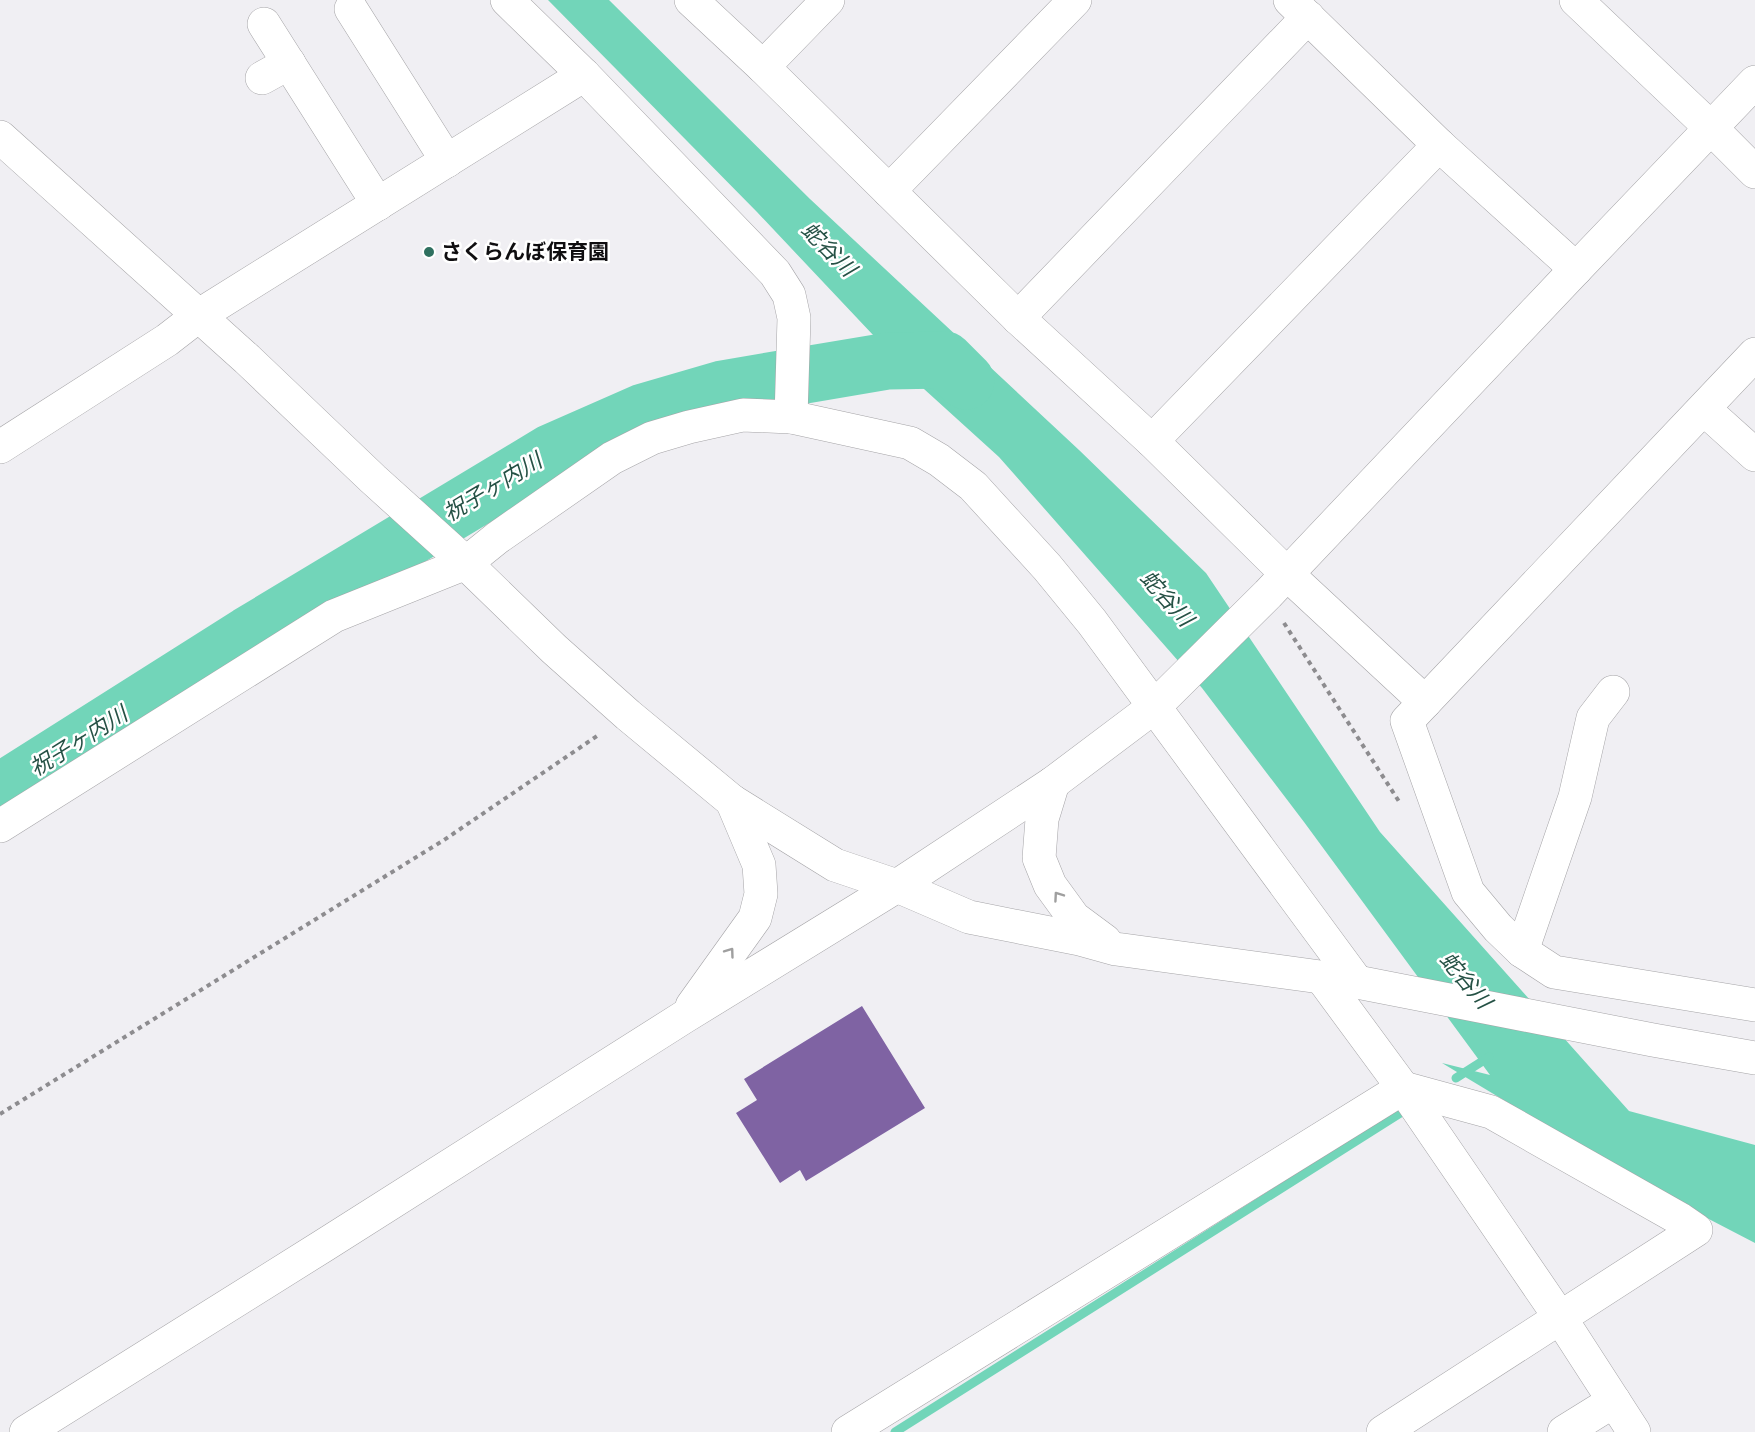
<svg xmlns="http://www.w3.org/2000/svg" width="1755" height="1432" viewBox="0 0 1755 1432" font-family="'Sofia Sans Condensed','Noto Sans JP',sans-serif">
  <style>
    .water { fill: #72d5b9 }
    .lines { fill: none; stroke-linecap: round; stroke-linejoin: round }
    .stream { stroke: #72d5b9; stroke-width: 9 }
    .river { stroke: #72d5b9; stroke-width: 57 }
    .building { fill: #7f63a3 }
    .minor-casing { stroke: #a5a4a7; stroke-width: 34 }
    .path { stroke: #8d8c8f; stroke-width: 4; stroke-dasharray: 4.5 4.5; stroke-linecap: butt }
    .minor { stroke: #fff; stroke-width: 33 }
    .oneway { stroke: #9f9f9f }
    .poi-dot { fill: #2f705f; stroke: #fff; stroke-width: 2 }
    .labels { text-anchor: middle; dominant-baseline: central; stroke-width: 5; stroke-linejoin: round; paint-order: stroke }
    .poi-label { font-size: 21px; font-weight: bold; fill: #0f0e10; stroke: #fff; text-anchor: start }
    .water-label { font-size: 22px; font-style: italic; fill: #255145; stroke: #fff }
  </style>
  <rect width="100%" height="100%" fill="#f0eff3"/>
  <!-- water -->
  <path class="water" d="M548,0H609L810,199L1079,450L1206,573L1380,832L1629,1111L1755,1145V1243L1653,1190L1442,1063L1490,1075L1304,822L1202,688L999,457L924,389L757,212Z"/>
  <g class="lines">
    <!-- stream -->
    <g class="stream">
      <path d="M1456,1078L1489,1057"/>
      <path d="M895,1432L1402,1112"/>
    </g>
    <!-- river -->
    <path class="river" d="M0,792L248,635L552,452L643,412L722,389L888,361L945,360L966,381"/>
  </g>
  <!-- building -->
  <path class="building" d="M862,1006L925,1108L806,1181L800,1170L780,1183L736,1113L757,1100L744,1079Z"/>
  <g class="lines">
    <!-- minor casing -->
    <g class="minor-casing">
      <g id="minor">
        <path d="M507,0L584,75L775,273L789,295L794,318L791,417"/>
        <path d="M691,0L763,67L1018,318L1152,441L1287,574L1425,702L1755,354"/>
        <path d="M1290,0L1439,145L1576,269"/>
        <path d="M1576,0L1712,129L1755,172"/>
        <path d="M351,9L447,161"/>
        <path d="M264,24L378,204"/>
        <path d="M763,67L828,0"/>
        <path d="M262,78L289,63"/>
        <path d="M0,137L247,359L373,479L456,554L554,649L628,715L732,801L835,865L897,886L969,917L1080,939L1116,949L1357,982L1653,1040L1755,1058"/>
        <path d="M889,191L1075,0"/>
        <path d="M1018,318L1308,17"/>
        <path d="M1704,409L1755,455"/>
        <path d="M1152,441L1439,145"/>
        <path d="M0,447L167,340L198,316L584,75"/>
        <path d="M1425,702L1407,721L1468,892L1498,928L1522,951L1554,972L1755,1005"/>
        <path d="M1053,783L1042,819L1039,858L1050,885L1074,918L1105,941"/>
        <path d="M0,826L334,616L466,563L497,538L612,458L652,438L689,427L743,415L791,417L910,443L939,460L973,486L1047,567L1092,622L1357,982"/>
        <path d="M1522,951L1575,797L1593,718L1613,692"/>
        <path d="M692,1006L755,918L761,894L759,865L732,801"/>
        <path d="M1403,1088L1561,1319L1634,1432"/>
        <path d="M26,1432L323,1246L684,1017L897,886L1053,783L1154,707L1268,594L1576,269L1755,82"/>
        <path d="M848,1432L1403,1088L1322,978"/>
        <path d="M1383,1432L1696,1230L1680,1219L1491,1112L1403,1088"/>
        <path d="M1564,1432L1614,1401"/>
      </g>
    </g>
    <!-- path -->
    <g class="path">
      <path d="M1284,623L1400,803"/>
      <path d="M0,1114L444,840L600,734"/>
    </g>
    <!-- minor -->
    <use href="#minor" class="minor"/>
  </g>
  <!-- one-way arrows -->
  <defs><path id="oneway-chevron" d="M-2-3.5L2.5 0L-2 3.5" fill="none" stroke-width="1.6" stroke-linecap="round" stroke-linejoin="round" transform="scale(1.5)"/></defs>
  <g class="oneway">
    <use href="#oneway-chevron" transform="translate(1058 896) rotate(-125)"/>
    <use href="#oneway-chevron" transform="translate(730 952) rotate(-54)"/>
  </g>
  <!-- markers -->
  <circle class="poi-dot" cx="429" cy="252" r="6"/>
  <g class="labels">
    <!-- poi labels -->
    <g class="poi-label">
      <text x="441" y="252">さくらんぼ保育園</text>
    </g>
    <!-- water labels -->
    <g class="water-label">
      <text transform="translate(828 250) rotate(45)">蛇谷川</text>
      <text transform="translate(493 488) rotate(-31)">祝子ヶ内川</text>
      <text transform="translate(1166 599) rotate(48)">蛇谷川</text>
      <text transform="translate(79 742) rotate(-32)">祝子ヶ内川</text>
      <text transform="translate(1465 981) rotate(50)">蛇谷川</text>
    </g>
  </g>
</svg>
